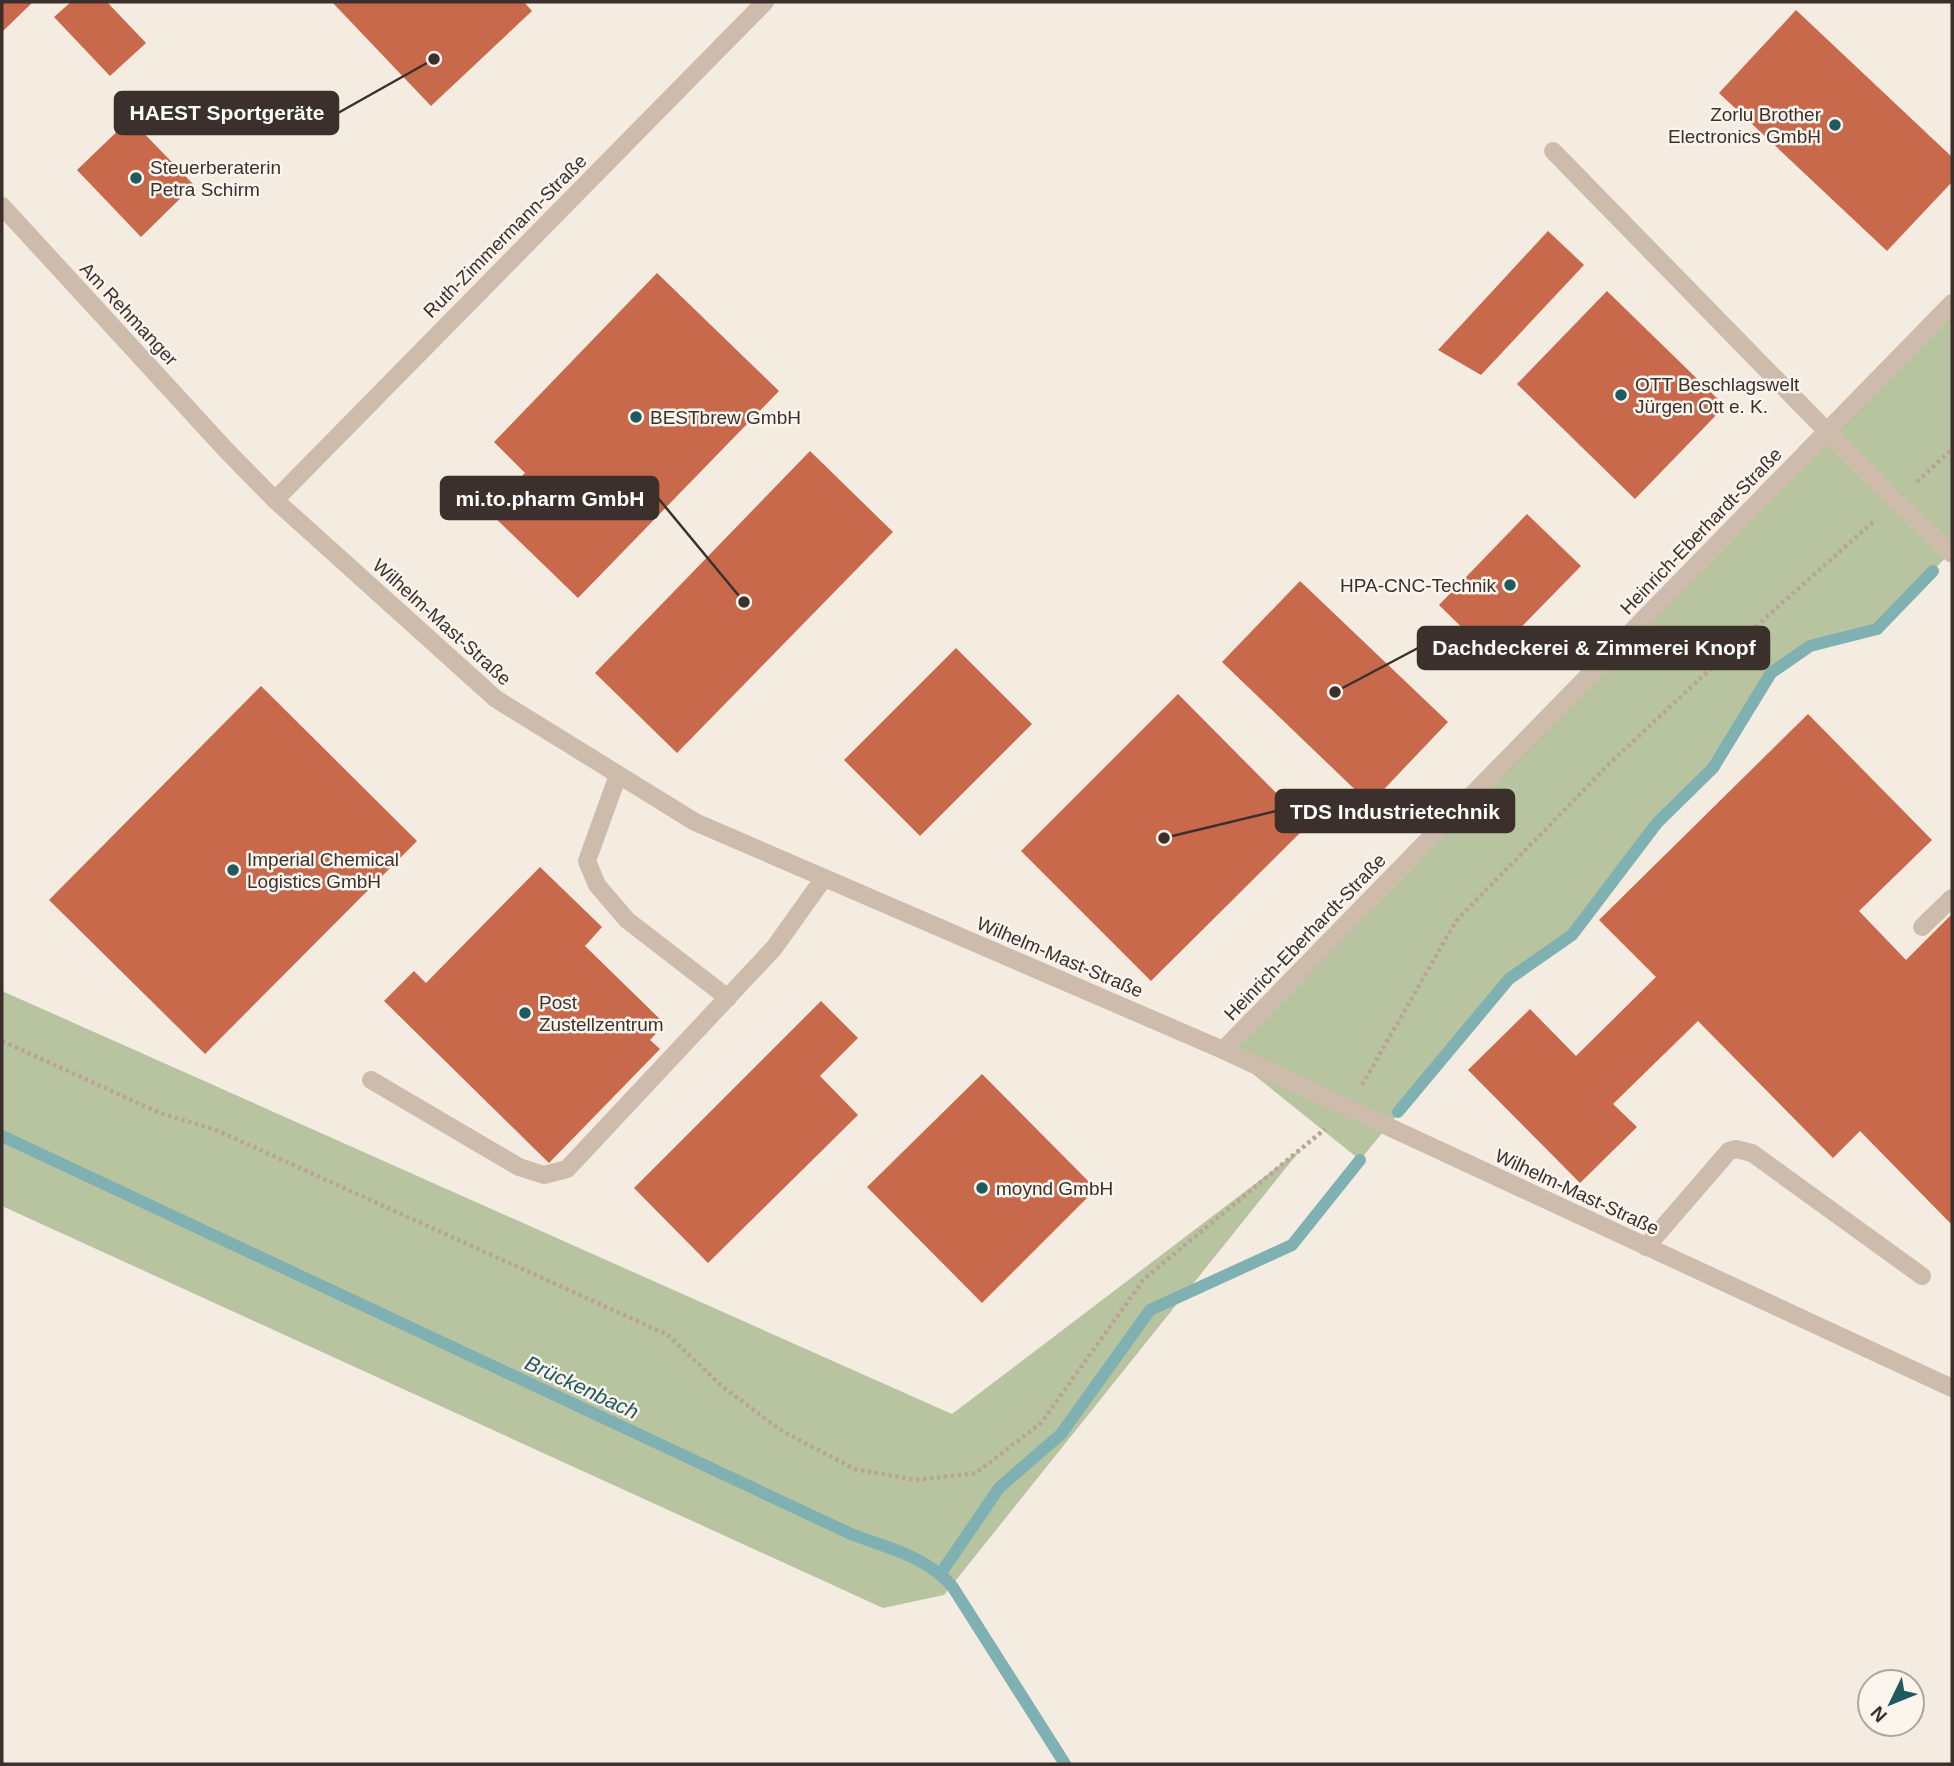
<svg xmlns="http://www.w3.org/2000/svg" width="1954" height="1766" viewBox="0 0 1954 1766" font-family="Helvetica,sans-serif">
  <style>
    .green { fill: #b8c4a0 }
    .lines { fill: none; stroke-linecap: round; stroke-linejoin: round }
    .stream { stroke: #7fb0b2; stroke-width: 12 }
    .building { fill: #c8694b }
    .path { stroke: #b9a596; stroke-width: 4.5; stroke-dasharray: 3.5 3.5; stroke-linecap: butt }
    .minor { stroke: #cdbbac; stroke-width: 18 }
    .poi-dot { fill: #1f5a5e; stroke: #fbf5ee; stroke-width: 2.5 }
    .labels { text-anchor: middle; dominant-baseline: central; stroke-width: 5; stroke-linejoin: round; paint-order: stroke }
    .poi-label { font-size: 19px; fill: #3b302b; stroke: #fbf5ee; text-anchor: start }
    .street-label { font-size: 19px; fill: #3b302b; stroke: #fbf5ee }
    .water-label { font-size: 21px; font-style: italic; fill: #1f5a5e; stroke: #fbf5ee }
    .leader { fill: none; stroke: #3b302b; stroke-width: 2.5 }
    .callout-dot { fill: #3b302b; stroke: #fbf5ee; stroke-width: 2.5 }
    .callout { fill: #3b302b; stroke: #3b302b; stroke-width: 2.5 }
    .callout-label { font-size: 21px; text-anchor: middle; font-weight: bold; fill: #fff }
  </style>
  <rect width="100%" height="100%" fill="#f4ebe1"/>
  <!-- green -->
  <g class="green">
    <path d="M1952,303V551L1877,629L1810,646L1771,673L1713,768L1657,823L1572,935L1509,979L1360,1160L1223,1050Z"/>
    <path d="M2,991L952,1414L1301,1149L944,1595L883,1608L2,1206Z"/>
  </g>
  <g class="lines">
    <!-- stream -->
    <g class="stream">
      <path d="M1398,1112L1509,979L1572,935L1657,823L1713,768L1771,673L1810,646L1877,629L1933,571"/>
      <path d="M2,1136L851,1534C887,1548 926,1556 952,1586L1065,1764"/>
      <path d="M941,1573L999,1488L1061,1434L1150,1310L1292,1245L1360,1160"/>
    </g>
  </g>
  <!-- building -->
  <g class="building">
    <path d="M2,2H33L2,32Z"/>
    <path d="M71,2H107L146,43L110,76L54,17Z"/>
    <path d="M332,2H524L532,11L431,106Z"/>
    <path d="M1796,10L1952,157V182L1887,251L1719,93Z"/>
    <path d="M130,119L194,185L141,237L77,170Z"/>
    <path d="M1548,231L1584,265L1481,375L1438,350Z"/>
    <path d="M657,273L779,391L578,598L488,511L525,473L494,442Z"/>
    <path d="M1607,291L1725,406L1635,499L1517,384Z"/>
    <path d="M810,451L893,532L677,753L595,673Z"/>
    <path d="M1527,514L1581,566L1492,657L1439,605Z"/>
    <path d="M1300,581L1448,722L1370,804L1222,662Z"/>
    <path d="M956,648L1032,724L920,836L844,760Z"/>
    <path d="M261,686L417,841L205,1054L49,900Z"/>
    <path d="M1178,694L1308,825L1151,981L1021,851Z"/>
    <path d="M1808,714L1932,840L1859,911L1906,960L1952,914V1225L1860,1131L1833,1158L1698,1021L1613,1104L1637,1127L1580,1183L1468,1070L1530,1009L1576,1056L1656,977L1599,920Z"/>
    <path d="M540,867L602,927L585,946L665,1024L650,1040L660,1049L549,1163L384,1001L414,971L426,983Z"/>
    <path d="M821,1001L858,1038L820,1076L858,1115L708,1263L634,1188Z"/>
    <path d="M982,1074L1096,1189L982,1303L867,1187Z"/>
  </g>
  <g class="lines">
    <!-- path -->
    <g class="path">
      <path d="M1917,482L1952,449"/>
      <path d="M2,1041L160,1113L216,1130L668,1335L723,1387L782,1431L855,1469L916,1480L976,1473L1041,1423L1144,1279L1325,1129"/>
      <path d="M1362,1085L1456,921L1612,761L1752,630L1874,521"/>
    </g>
    <!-- minor -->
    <g class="minor">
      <path d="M1553,151L1896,502L1952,554"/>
      <path d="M2,206L226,450L275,500L496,699L695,822L1223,1050L1952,1388"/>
      <path d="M275,500L765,2"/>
      <path d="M618,775L587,861L597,885L627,920L728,998"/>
      <path d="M1922,927L1952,898"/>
      <path d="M1223,1050L1952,303"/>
      <path d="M371,1080L519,1167L544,1175L567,1169L774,948L824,878"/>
      <path d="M1646,1247L1729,1151L1736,1149L1752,1153L1922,1276"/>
    </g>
  </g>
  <!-- markers -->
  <g class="poi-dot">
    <circle cx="1835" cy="125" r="7"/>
    <circle cx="136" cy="178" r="7"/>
    <circle cx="1621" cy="395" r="7"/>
    <circle cx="636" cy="417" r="7"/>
    <circle cx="1510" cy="585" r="7"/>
    <circle cx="233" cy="870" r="7"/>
    <circle cx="525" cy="1013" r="7"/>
    <circle cx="982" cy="1188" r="7"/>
  </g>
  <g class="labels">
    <!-- poi labels -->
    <g class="poi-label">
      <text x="1821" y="114" text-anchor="end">Zorlu Brother<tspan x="1821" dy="22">Electronics GmbH</tspan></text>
      <text x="150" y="167">Steuerberaterin<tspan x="150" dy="22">Petra Schirm</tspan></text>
      <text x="1635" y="384">OTT Beschlagswelt<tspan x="1635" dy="22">Jürgen Ott e. K.</tspan></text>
      <text x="650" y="417">BESTbrew GmbH</text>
      <text x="1496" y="585" text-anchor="end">HPA-CNC-Technik</text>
      <text x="247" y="859">Imperial Chemical<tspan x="247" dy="22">Logistics GmbH</tspan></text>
      <text x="539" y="1002">Post<tspan x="539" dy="22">Zustellzentrum</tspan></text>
      <text x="996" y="1188">moynd GmbH</text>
    </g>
    <!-- street labels -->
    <g class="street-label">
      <text transform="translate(505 236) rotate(-45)">Ruth-Zimmermann-Straße</text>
      <text transform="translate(129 314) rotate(47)">Am Rehmanger</text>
      <text transform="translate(1701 531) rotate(-46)">Heinrich-Eberhardt-Straße</text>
      <text transform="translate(442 622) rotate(42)">Wilhelm-Mast-Straße</text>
      <text transform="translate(1305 937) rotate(-46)">Heinrich-Eberhardt-Straße</text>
      <text transform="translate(1060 957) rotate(23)">Wilhelm-Mast-Straße</text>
      <text transform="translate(1577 1192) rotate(25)">Wilhelm-Mast-Straße</text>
    </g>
    <!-- water labels -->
    <g class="water-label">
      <text transform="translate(582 1387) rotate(25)">Brückenbach</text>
    </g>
  </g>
  <!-- callouts -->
  <path class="leader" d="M434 59L338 113M744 602L658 498M1335 692L1418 648M1164 838L1276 811"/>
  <g class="callout-dot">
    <circle cx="434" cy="59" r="7"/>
    <circle cx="744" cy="602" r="7"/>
    <circle cx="1335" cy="692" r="7"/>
    <circle cx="1164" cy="838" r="7"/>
  </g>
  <g class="callout">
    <rect x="115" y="92" width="223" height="42" rx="7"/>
    <rect x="441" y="477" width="217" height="42" rx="7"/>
    <rect x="1418" y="627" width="351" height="42" rx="7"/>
    <rect x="1276" y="790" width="238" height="42" rx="7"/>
  </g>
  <g class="callout-label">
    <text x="227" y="120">HAEST Sportgeräte</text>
    <text x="550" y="506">mi.to.pharm GmbH</text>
    <text x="1594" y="655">Dachdeckerei &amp; Zimmerei Knopf</text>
    <text x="1395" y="819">TDS Industrietechnik</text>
  </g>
  <!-- border -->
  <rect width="1954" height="1766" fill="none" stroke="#3b302b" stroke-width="7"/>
  <!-- north arrow -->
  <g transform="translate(1891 1703) rotate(227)"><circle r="33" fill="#fbf5ee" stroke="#aea6a0" stroke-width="2"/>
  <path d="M0-5L12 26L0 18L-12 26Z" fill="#1f5a5e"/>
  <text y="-10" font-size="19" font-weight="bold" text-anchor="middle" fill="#3b302b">N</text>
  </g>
</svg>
